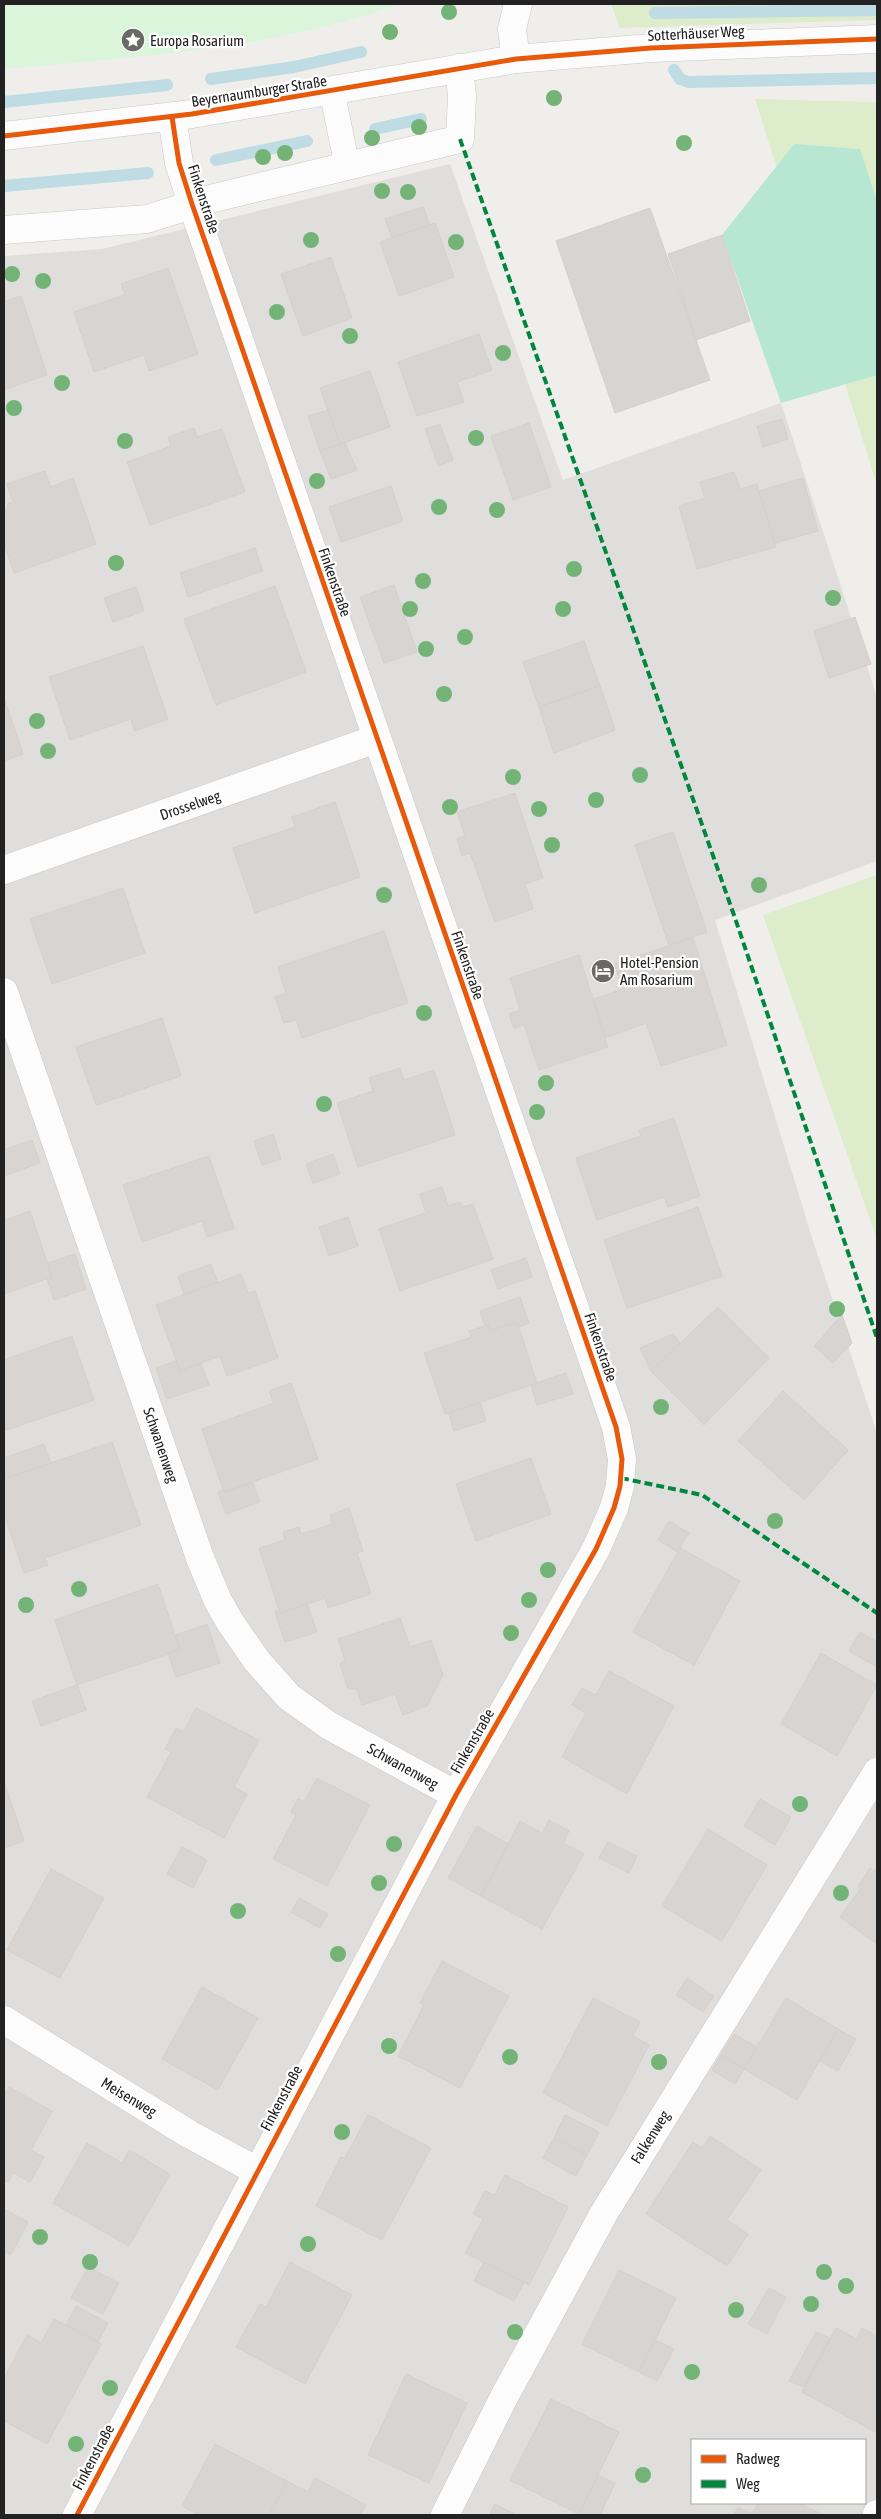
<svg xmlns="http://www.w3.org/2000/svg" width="881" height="2519" viewBox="0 0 881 2519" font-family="'Asap Condensed',sans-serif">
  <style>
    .residential { fill: #dfdedc; fill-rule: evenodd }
    .grass { fill: #ddeccb }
    .park { fill: #daf5da }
    .pitch { fill: #b7e6d2 }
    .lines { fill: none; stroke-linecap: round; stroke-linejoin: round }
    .stream { stroke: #bfdbe3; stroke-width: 12 }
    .building { fill: #d7d4d2; stroke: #d3d0cc }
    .lane-casing { stroke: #c9c8c7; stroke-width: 26 }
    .street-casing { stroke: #c9c8c7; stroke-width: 29 }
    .lane { stroke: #fdfcfc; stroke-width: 25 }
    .street { stroke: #fdfcfc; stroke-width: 28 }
    .quiet { stroke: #00873e; stroke-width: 4; stroke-dasharray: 8 4; stroke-linecap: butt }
    .cycleway-casing { stroke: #fff; stroke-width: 8 }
    .cycleway { stroke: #e8590c; stroke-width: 5 }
    .tree { fill: #73b476 }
    .labels { text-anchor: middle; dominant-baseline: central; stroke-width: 4.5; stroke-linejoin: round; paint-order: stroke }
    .street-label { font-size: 15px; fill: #222; stroke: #fff }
    .poi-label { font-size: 15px; fill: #222; stroke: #fff; text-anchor: start }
  </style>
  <rect width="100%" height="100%" fill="#f0eeeb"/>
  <!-- residential -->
  <path class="residential" d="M450,164L563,480L781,403L877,697V861L715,920L813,1241L877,1433V2515H4V256L102,249ZM692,2440H865V2503H692Z"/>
  <!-- grass -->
  <g class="grass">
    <path d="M611,4H877V20L620,28Z"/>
    <path d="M755,99L877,102V485Z"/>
    <path d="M877,875V1239L763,915Z"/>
  </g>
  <!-- park -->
  <path class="park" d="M4,4H400C273,49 137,57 4,69Z"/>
  <!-- pitch -->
  <path class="pitch" d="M794,144L860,149L877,201V375L781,403L722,235Z"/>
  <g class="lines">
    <!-- stream -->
    <g class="stream">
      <path d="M655,13L877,10"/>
      <path d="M674,70L680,79L688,82L877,78"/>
      <path d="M211,79L294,67L361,52"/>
      <path d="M4,102L167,85"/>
      <path d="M375,129L421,119"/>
      <path d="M216,160L307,141"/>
      <path d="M4,186L148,173"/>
    </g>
  </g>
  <!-- building -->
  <g class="building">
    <path d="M423,207L430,225L392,238L385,219Z"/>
    <path d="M650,208L710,380L615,413L556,241Z"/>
    <path d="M435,223L454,277L399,296L380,242Z"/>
    <path d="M722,235L750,321L696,340L668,254Z"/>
    <path d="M331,257L352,318L303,336L281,274Z"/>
    <path d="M168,268L198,354L149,371L144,355L94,372L74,312L125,295L121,284Z"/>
    <path d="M21,296L47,375L6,389L4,383V302Z"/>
    <path d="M479,334L492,370L457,382L464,402L417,416L398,362Z"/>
    <path d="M370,371L390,427L340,444L320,388Z"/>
    <path d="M328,410L340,444L320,451L308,416Z"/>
    <path d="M782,419L788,439L763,447L757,426Z"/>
    <path d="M529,423L551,487L513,500L491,436Z"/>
    <path d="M440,424L453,460L438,466L425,429Z"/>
    <path d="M194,428L197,437L222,429L245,492L150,525L127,462L171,446L168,437Z"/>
    <path d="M345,443L357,470L331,479L320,451Z"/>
    <path d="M45,471L51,487L73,478L96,544L14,573L4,543V516L8,504L13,502L7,484Z"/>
    <path d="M734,472L740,489L757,484L776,547L697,569L679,506L705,498L700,482Z"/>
    <path d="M803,478L818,531L775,543L759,491Z"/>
    <path d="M391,486L403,521L341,542L329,507Z"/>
    <path d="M255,548L263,571L188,597L180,573Z"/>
    <path d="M394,585L417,652L384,663L360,597Z"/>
    <path d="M275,586L306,672L216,705L184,619Z"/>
    <path d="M136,587L144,611L113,622L104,598Z"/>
    <path d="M855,617L871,664L829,678L814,631Z"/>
    <path d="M584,641L600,686L539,707L523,662Z"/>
    <path d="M143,646L168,719L134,731L131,719L70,740L49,677Z"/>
    <path d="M600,686L615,730L554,753L539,707Z"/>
    <path d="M4,698L23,754L4,761Z"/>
    <path d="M515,793L543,878L525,884L533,909L495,922L470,853L462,856L457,839L465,836L457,812Z"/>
    <path d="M335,802L360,877L255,913L233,848L295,827L292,817Z"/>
    <path d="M673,832L707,932L669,945L635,845Z"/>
    <path d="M123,888L145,953L52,984L30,919Z"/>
    <path d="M384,931L408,1003L302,1038L296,1020L284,1023L275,997L286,994L278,967Z"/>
    <path d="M693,938L727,1045L661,1066L646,1023L605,1038L594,999L623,989L614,964Z"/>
    <path d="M579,955L608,1047L539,1070L524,1025L514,1028L509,1014L520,1010L510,978Z"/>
    <path d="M162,1018L181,1076L96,1105L76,1047Z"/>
    <path d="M400,1068L404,1080L434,1070L455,1135L358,1167L337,1103L373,1091L369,1078Z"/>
    <path d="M674,1118L700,1196L668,1207L664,1197L597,1220L576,1158L641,1136L639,1130Z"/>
    <path d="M273,1134L281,1159L262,1165L254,1141Z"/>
    <path d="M32,1140L40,1163L4,1176V1150Z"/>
    <path d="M333,1154L340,1174L313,1183L306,1164Z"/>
    <path d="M209,1156L234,1228L207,1237L202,1221L142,1242L123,1185Z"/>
    <path d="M442,1187L448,1206L460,1202L462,1207L473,1204L493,1259L400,1291L379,1229L426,1213L420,1194Z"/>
    <path d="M698,1207L722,1276L627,1308L604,1240Z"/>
    <path d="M30,1211L52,1277L4,1294V1215L6,1220Z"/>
    <path d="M348,1217L358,1246L329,1256L319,1227Z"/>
    <path d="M75,1254L86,1289L54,1300L47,1279L52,1277L48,1263Z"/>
    <path d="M526,1258L532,1277L498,1289L491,1270Z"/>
    <path d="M211,1264L218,1283L184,1295L178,1276Z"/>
    <path d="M241,1274L248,1293L255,1291L278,1358L227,1376L220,1356L180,1371L156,1305Z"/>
    <path d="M520,1297L529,1323L519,1327L517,1322L490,1331L488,1325L485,1326L480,1311Z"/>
    <path d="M718,1307L769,1358L704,1425L651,1371Z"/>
    <path d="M842,1315L852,1343L833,1363L814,1346Z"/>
    <path d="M517,1322L537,1383L445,1414L424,1353L472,1337L469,1331L488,1325L490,1331Z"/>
    <path d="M673,1334L680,1343L651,1371L640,1348Z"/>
    <path d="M72,1336L94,1400L4,1431V1360Z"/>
    <path d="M176,1361L180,1371L201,1363L209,1385L167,1399L156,1368Z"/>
    <path d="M566,1373L573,1394L537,1405L531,1385Z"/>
    <path d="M291,1383L318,1459L224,1492L202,1429L274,1403L269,1391Z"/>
    <path d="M783,1391L848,1450L804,1500L738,1441Z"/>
    <path d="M480,1402L486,1421L454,1431L449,1413Z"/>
    <path d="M112,1442L141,1525L45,1558L48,1565L24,1573L4,1514V1479Z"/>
    <path d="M44,1444L51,1463L4,1479V1458Z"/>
    <path d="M531,1458L551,1514L476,1541L456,1484Z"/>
    <path d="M253,1483L260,1502L226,1514L218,1492L224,1490V1492Z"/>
    <path d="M349,1508L363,1551L357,1553L371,1594L328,1608L325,1598L280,1613L259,1548L285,1540L283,1532L299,1527L301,1534L332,1524L330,1515Z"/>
    <path d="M669,1521L689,1533L677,1552L658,1540Z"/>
    <path d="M680,1548L740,1581L694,1665L633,1632Z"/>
    <path d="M158,1584L180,1650L77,1685L55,1620Z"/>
    <path d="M307,1604L317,1632L285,1642L275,1612L280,1610V1613Z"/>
    <path d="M400,1618L410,1647L431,1640L443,1675L427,1706L403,1715L395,1694L362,1705L357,1689H348L340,1664L345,1660L338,1639Z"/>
    <path d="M207,1624L220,1663L176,1677L168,1653L180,1650L176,1635Z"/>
    <path d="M860,1632L877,1642V1667L849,1651Z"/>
    <path d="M821,1653L877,1685L837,1756L781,1724Z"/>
    <path d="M609,1671L674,1706L627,1794L562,1757L586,1713L572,1705L577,1697L582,1688L596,1695Z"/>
    <path d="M77,1685L86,1710L41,1726L32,1701Z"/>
    <path d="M196,1708L259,1740L234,1787L247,1794L224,1838L147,1797L171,1752L165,1749L176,1728L183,1732Z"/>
    <path d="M317,1778L370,1805L327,1886L273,1859L296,1815L291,1812L298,1799L304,1802Z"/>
    <path d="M4,1782L24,1841L4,1848Z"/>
    <path d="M760,1799L791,1817L775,1845L744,1826Z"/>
    <path d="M549,1820L569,1831L563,1843L584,1854L542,1929L481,1896L520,1821L542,1833Z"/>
    <path d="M477,1826L508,1844L481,1896L448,1878Z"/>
    <path d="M708,1829L767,1865L722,1941L662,1906Z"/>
    <path d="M608,1842L637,1856L629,1873L599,1858Z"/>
    <path d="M182,1847L207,1860L193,1888L167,1874Z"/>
    <path d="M877,1867V1944L840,1917L861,1888L858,1886L870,1868L874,1871Z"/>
    <path d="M51,1869L104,1898L60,1978L7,1950Z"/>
    <path d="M299,1898L328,1914L320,1928L291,1912Z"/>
    <path d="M442,1961L509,1996L460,2088L398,2056L424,2005L420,2003Z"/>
    <path d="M687,1978L714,1996L703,2012L676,1995Z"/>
    <path d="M202,1987L258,2018L218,2090L162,2059Z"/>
    <path d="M593,1998L640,2022L633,2036L649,2045L607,2126L543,2093Z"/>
    <path d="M786,1998L838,2029L797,2100L744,2069Z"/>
    <path d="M838,2029L856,2039L838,2071L820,2061Z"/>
    <path d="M734,2034L757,2047L744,2069L721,2055Z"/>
    <path d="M721,2055L744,2069L735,2084L712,2070Z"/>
    <path d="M9,2087L52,2111L31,2150L44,2157L30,2182L13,2173L8,2183L4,2180V2094Z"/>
    <path d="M368,2115L431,2148L382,2240L316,2206L341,2157L345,2158Z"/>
    <path d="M565,2115L599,2132L587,2155L554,2138Z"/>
    <path d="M710,2136L761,2170L727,2220L748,2234L727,2266L646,2214L693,2142L702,2148Z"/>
    <path d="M554,2138L587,2155L576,2176L543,2158Z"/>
    <path d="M87,2143L122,2163L129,2150L170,2174L129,2246L53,2203Z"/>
    <path d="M505,2175L568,2207L529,2285L465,2253L483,2219L473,2214L485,2191L495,2195Z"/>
    <path d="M4,2209L28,2222L11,2255L4,2251Z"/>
    <path d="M290,2262L352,2295L305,2384L236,2347L260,2304L266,2307Z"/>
    <path d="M484,2262L524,2283L514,2301L474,2281Z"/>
    <path d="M88,2267L119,2283L103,2314L71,2298Z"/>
    <path d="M619,2270L676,2298L639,2372L582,2344Z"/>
    <path d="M769,2288L786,2297L767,2334L748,2324Z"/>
    <path d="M76,2306L108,2323L98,2342L66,2326Z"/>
    <path d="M54,2319L101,2344L47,2444L4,2421V2378L27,2335L41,2343Z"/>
    <path d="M836,2328L857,2339L862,2328L877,2336V2433L802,2392Z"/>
    <path d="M816,2332L830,2338L804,2387L789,2381Z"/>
    <path d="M655,2340L674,2349L657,2381L639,2372Z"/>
    <path d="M406,2374L467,2403L429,2483L368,2455Z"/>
    <path d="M551,2399L619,2432L579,2514L510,2480Z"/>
    <path d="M215,2444L287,2481L269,2515H199L182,2506Z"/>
    <path d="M598,2475L615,2483L600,2515L579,2514Z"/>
    <path d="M315,2478L366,2505L360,2515H269L287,2481L308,2492Z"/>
    <path d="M758,2503H799L823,2515H751Z"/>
    <path d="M495,2504L516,2515H489Z"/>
    <path d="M738,2507L752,2514L734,2515Z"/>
  </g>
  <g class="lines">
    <!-- lane casing -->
    <g class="lane-casing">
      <path id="lane" d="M332,92L347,165"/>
    </g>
    <!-- street casing -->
    <g class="street-casing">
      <g id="street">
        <path d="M516,59L512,29L518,4"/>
        <path d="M4,136L192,114L516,59L651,48L877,39"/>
        <path d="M4,230L147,219L214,198L460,139L462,96L459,68"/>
        <path d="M4,870L376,739"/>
        <path d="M4,992L200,1558L218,1601L230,1622L257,1661L289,1697L328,1725L456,1795"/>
        <path d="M4,2020L189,2134L257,2171"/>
        <path d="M77,2515L456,1795L596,1549L614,1508L620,1486L622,1459L616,1427L192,204L179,163L172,117"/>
        <path d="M445,2515L503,2399L604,2213L877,1772"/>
        <path d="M877,2515V2514"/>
      </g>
    </g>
    <!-- lane -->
    <use href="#lane" class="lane"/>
    <!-- street -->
    <use href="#street" class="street"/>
    <!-- quiet -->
    <g class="quiet">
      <path d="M460,139L735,918L877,1338"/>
      <path d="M621,1478L702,1495L877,1613"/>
    </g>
    <!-- cycleway casing -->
    <g class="cycleway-casing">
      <g id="cycleway">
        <path d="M4,136L192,114L516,59L651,48L877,39"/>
        <path d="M77,2515L456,1795L596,1549L614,1508L620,1486L622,1459L616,1427L192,204L179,163L172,117"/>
      </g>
    </g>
    <!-- cycleway -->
    <use href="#cycleway" class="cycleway"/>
  </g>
  <!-- trees -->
  <g class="tree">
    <circle cx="449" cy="12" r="8"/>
    <circle cx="390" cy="32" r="8"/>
    <circle cx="554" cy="98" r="8"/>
    <circle cx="419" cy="127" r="8"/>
    <circle cx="372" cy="138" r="8"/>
    <circle cx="684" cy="143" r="8"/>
    <circle cx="285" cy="153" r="8"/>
    <circle cx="263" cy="157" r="8"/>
    <circle cx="382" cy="191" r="8"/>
    <circle cx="408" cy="192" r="8"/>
    <circle cx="311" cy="240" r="8"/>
    <circle cx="456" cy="242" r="8"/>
    <circle cx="12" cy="274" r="8"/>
    <circle cx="43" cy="281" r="8"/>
    <circle cx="277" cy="312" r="8"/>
    <circle cx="350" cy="336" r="8"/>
    <circle cx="503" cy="353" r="8"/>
    <circle cx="62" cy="383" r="8"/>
    <circle cx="14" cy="408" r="8"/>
    <circle cx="476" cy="438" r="8"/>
    <circle cx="125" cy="441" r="8"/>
    <circle cx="317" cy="481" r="8"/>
    <circle cx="439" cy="507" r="8"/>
    <circle cx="497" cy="510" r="8"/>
    <circle cx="116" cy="563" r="8"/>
    <circle cx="574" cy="569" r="8"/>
    <circle cx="423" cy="581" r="8"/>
    <circle cx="833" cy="598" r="8"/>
    <circle cx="410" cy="609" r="8"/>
    <circle cx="563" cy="609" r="8"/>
    <circle cx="465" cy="637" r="8"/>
    <circle cx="426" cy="649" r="8"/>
    <circle cx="444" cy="694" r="8"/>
    <circle cx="37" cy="721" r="8"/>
    <circle cx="48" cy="751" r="8"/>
    <circle cx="640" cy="775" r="8"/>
    <circle cx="513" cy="777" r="8"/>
    <circle cx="596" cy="800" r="8"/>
    <circle cx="450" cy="807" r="8"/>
    <circle cx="539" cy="809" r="8"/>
    <circle cx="552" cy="845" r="8"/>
    <circle cx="759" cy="885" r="8"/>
    <circle cx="384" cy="895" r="8"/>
    <circle cx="424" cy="1013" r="8"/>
    <circle cx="546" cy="1083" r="8"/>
    <circle cx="324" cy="1104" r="8"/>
    <circle cx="537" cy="1112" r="8"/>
    <circle cx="837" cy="1309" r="8"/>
    <circle cx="661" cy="1407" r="8"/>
    <circle cx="775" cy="1521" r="8"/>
    <circle cx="548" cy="1570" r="8"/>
    <circle cx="79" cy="1589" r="8"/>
    <circle cx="529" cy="1600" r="8"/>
    <circle cx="26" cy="1605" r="8"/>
    <circle cx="511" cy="1633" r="8"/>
    <circle cx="800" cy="1804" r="8"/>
    <circle cx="394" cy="1844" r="8"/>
    <circle cx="379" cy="1883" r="8"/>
    <circle cx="841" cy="1893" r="8"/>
    <circle cx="238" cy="1911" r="8"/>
    <circle cx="338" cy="1954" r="8"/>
    <circle cx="389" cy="2046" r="8"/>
    <circle cx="510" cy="2057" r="8"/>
    <circle cx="659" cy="2062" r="8"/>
    <circle cx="342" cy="2132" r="8"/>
    <circle cx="40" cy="2237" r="8"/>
    <circle cx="308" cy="2244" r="8"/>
    <circle cx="90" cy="2262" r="8"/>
    <circle cx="824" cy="2272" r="8"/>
    <circle cx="846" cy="2286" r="8"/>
    <circle cx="811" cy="2304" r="8"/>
    <circle cx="736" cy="2310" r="8"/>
    <circle cx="515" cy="2332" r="8"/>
    <circle cx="692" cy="2372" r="8"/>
    <circle cx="110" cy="2388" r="8"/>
    <circle cx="76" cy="2444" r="8"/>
    <circle cx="643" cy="2475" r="8"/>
  </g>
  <!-- icons -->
  <defs>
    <g id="sight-disc" transform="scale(1.25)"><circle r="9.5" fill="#6a6968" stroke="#fff"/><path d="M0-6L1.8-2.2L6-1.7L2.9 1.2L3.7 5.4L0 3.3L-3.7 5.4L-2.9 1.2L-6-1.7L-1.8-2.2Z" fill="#fff"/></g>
    <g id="hotel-disc" transform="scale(1.25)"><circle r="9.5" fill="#6a6968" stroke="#fff"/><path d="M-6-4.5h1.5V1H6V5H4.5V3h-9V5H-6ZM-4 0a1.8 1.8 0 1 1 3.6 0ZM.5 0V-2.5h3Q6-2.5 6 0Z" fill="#fff"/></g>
  </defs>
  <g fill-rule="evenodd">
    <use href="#sight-disc" x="133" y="40"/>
    <use href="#hotel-disc" x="603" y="971"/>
  </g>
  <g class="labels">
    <!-- street labels -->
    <g class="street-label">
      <text transform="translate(696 33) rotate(-3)">Sotterhäuser Weg</text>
      <text transform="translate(259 91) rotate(-9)">Beyernaumburger Straße</text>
      <text transform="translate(204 199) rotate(72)">Finkenstraße</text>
      <text transform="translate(335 582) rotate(71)">Finkenstraße</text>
      <text transform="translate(190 805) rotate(-19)">Drosselweg</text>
      <text transform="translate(468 965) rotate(71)">Finkenstraße</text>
      <text transform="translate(601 1347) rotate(71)">Finkenstraße</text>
      <text transform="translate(161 1445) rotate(71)">Schwanenweg</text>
      <text transform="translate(472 1741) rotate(-60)">Finkenstraße</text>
      <text transform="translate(403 1766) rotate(29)">Schwanenweg</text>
      <text transform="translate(129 2097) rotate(31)">Meisenweg</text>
      <text transform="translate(281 2098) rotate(-62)">Finkenstraße</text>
      <text transform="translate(650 2137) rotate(-58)">Falkenweg</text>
      <text transform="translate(93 2457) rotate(-62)">Finkenstraße</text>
    </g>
    <!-- poi labels -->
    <g class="poi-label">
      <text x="150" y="40">Europa Rosarium</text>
      <text x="620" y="962">Hotel-Pension<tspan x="620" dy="17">Am Rosarium</tspan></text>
    </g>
  </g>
  <!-- border -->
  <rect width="881" height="2519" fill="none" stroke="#222222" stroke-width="10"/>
  <!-- legend -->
  <rect x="691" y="2439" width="175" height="65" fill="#ffffff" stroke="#a7a7a7"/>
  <rect x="701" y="2455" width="25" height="8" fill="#e8590c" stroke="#a7a7a7"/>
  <text x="736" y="2464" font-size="15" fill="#222222">Radweg</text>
  <rect x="701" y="2480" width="25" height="8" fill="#00873e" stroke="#a7a7a7"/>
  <text x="736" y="2489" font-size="15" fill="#222222">Weg</text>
</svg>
